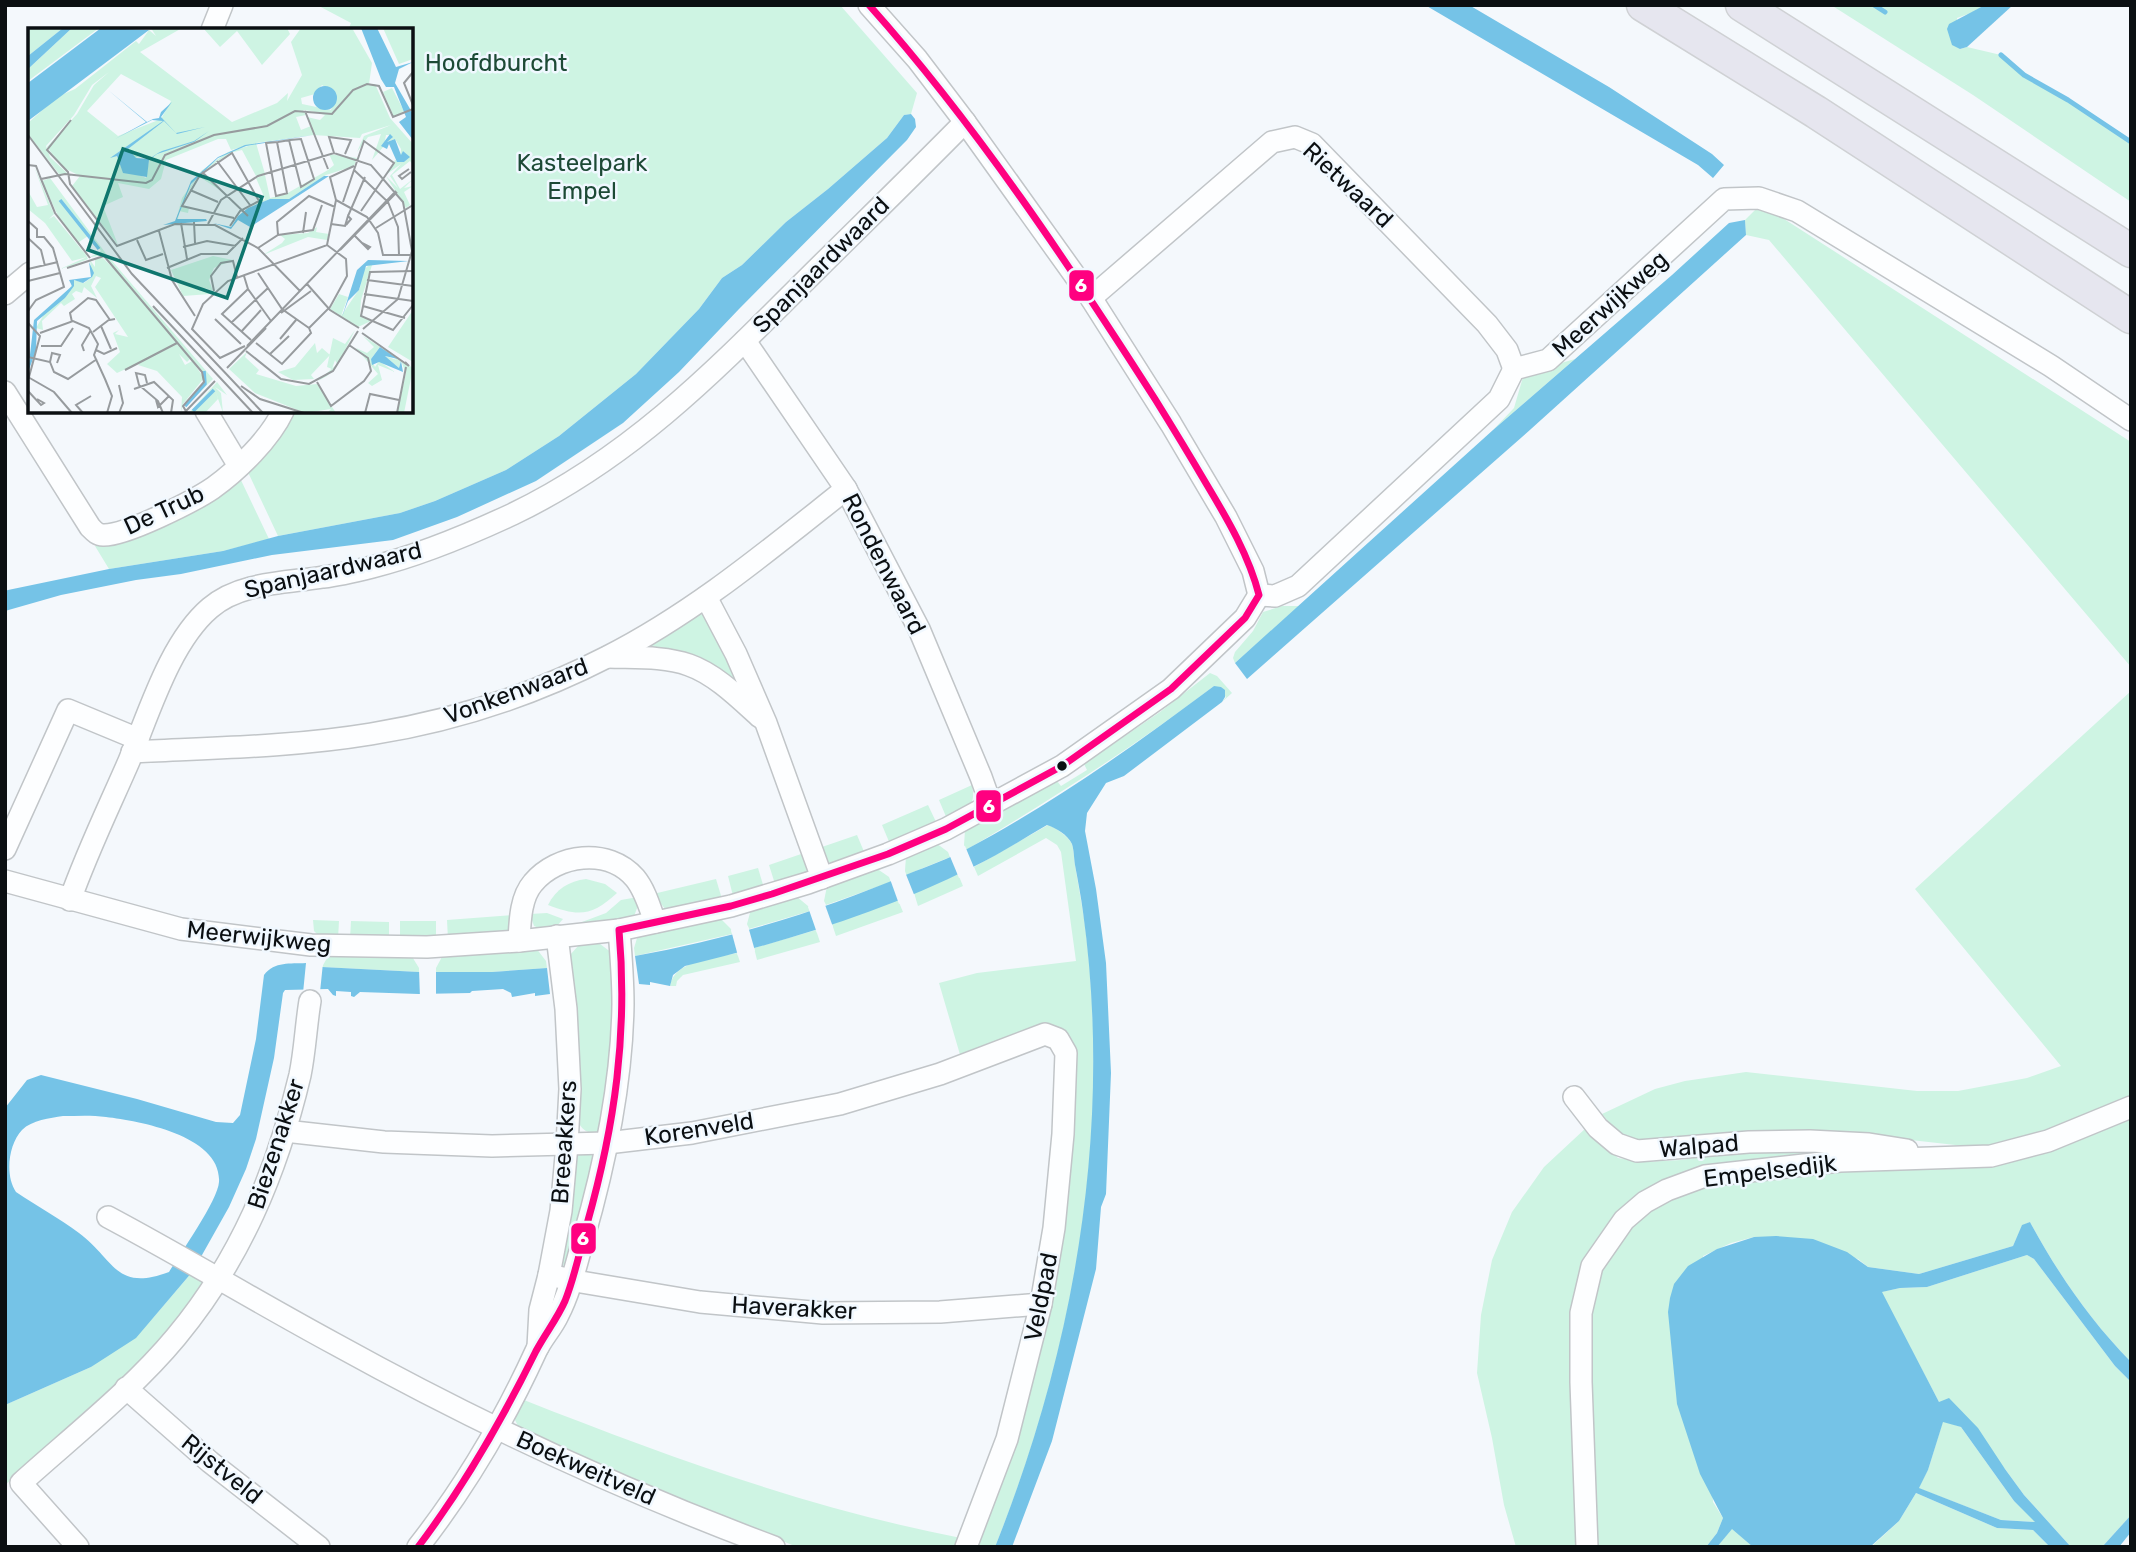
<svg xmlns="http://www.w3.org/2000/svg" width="2136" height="1552" viewBox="0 0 2136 1552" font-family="Rubik,sans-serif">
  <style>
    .green { fill: #cef4e3 }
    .water { fill: #75c3e7; fill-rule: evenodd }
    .pier { fill: #f4f8fc }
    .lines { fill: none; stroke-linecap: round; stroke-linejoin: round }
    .stream { stroke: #75c3e7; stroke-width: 5 }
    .minor-casing { stroke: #c1c5c8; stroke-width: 24 }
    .highway-casing { stroke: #cfd1d4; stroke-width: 35 }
    .minor { stroke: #fdfeff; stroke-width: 21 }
    .highway { stroke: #e6e6ef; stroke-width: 32 }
    .bus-1-casing { stroke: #f0f8ff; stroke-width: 12 }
    .bus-1 { stroke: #ff0080; stroke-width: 7 }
    .bus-dot { fill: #0b0f12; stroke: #f0f8ff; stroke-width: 2.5 }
    .labels { text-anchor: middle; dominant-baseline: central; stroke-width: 5; stroke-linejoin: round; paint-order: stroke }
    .park-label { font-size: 24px; fill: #1d4a36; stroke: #f0f8ff }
    .street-label { font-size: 24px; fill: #0b0f12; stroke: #f0f8ff }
    .inset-river { fill: none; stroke: #75c3e7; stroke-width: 3.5 }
    .inset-road { fill: none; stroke: #979b9e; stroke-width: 2 }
    .view { fill: #0f766e; fill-opacity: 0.15; stroke: #0f766e; stroke-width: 3.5 }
    .inset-edge { fill: none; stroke: #0b0f12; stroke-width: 3.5 }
    .line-badge { stroke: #f0f8ff; stroke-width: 2.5 }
    .badge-label { font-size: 19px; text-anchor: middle; font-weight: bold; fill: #fff }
  </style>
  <rect width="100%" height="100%" fill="#f4f8fc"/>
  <!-- green -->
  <g class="green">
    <path d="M317,5H840L917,93L911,114L904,115L887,138L828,189L786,222L742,265L722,278L699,309L636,374L559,436L506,470L435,501L400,513L278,536L247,470L293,411H411V30H348L351,23Z"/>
    <path d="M1831,5H1913L1923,7L1985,5L1979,10L1957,18L1960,49L1967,47L2001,55L2024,75L2068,100L2131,142V202L1973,95Z"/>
    <path d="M1756,209L1781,217L2131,442V667L1769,240L1746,235L1745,220Z"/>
    <path d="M1575,359L1493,430L1514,408L1523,377L1544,368Z"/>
    <path d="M239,476L269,539L223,551L109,569L95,546L117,540Z"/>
    <path d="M1282,606H1299L1235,663L1233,658L1235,652L1253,631L1263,612Z"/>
    <path d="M696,613L701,614L710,619L737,682L734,683L647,653L644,645Z"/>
    <path d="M1210,673L1217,676L1232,693L1222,702L1226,697L1214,686C1135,746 1052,799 966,850L964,845L965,830L1057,781L1061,786L1087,770L1084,764L1160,712Z"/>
    <path d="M2131,691V1098L2032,1139L1982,1148L1866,1135L1624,1141L1602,1114L1655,1089L1685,1081L1746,1072L1917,1091H1958L2027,1078L2061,1066L1915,889Z"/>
    <path d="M972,785C977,808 965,810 947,819L939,800Z"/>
    <path d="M928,805L937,824L890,844L882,825Z"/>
    <path d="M1048,825C1056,828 1068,836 1072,844C1074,850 1074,859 1075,865C1078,883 1081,900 1084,918C1113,1130 1075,1349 995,1547H971L1031,1371L1069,1039L961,1058L939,983L977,973L1076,961L1061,852L1057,845L1046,838L978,876L974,867Z"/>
    <path d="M857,835L865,854L833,864L826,861L819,848Z"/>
    <path d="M936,843L948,852L950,857L906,875L905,871L906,856Z"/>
    <path d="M807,852C809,861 811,867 804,874L775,884L769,865Z"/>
    <path d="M758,868L764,888L733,896L728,876Z"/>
    <path d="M876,868L889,877L891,882L826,905L824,901L827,886Z"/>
    <path d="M958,874L963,886L918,906L914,893Z"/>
    <path d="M586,879L605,884L617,893C592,916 579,917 548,905C556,889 569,881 586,879Z"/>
    <path d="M716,879L722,899L666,910L653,894Z"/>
    <path d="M796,896L808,906L810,911L749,929L747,924L751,909Z"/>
    <path d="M638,897L640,900L633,919L574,928L582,922L606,913L621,900Z"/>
    <path d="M898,900L903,912L836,936L832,924Z"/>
    <path d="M547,913L563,919L556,927L541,929L534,926L530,914Z"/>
    <path d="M515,915L510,933L448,940L447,920Z"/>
    <path d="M719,917L731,929L732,934L635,956L634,948L638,935Z"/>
    <path d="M313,920L339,921L338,939L320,937L314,931Z"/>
    <path d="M351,921L389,922V941L350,939Z"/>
    <path d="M400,921H436V940L400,941Z"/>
    <path d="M816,930L820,942L757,960L754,948Z"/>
    <path d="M586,943L600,944L612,953L615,1033L601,1135C588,1134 581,1130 576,1118L570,955L579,945Z"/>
    <path d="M536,948L546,961L547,968L492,972L436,973V968L443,955Z"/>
    <path d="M334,953L411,955L419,968V972L322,967L327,958L334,956Z"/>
    <path d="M737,953L740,962L683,975L677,981L676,986H670C674,960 716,958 737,953Z"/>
    <path d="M2131,1116V1362C2089,1319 2059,1275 2030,1222L2022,1226L2013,1246L1919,1274L1868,1267L1858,1259L1754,1237L1731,1243L1703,1256L1713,1502L1723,1518L1717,1533L1706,1547H1594L1585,1332L1599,1268L1645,1210L1698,1186L1783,1171L1941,1166Z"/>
    <path d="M1587,1127L1618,1158L1644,1162L1681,1160L1758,1148L1870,1152L1668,1179L1626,1203L1585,1267L1579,1547H1516L1504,1505L1492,1438L1477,1373L1481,1315L1492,1260L1512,1212L1544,1167Z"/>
    <path d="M596,1149L568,1267H564L561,1259L576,1158L584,1150Z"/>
    <path d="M2027,1255L2034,1259L2115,1366L2131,1382V1515L2102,1547H2071L2024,1495L2005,1469L1939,1402L1881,1292L1900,1288L1927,1287Z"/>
    <path d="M193,1271L209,1279L193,1302L144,1360L5,1485V1405L91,1367L152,1319Z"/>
    <path d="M524,1400C666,1456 811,1509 961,1538L958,1547H797L589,1461L519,1428L514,1418Z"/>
    <path d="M1943,1421L1961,1427L2014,1501L2036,1522L2001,1520L1918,1488L1928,1470Z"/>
    <path d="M1916,1493L1997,1528L2033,1530L2050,1547H1871L1899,1521Z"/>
    <path d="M1732,1528L1753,1547H1717Z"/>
  </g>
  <!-- water -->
  <g class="water">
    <path d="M1425,5H1469L1609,87L1712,154L1724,165L1713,178L1698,165Z"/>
    <path d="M1985,5H2013L1967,47L1960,49L1952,45L1947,29L1949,24Z"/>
    <path d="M911,114L915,119L916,127L907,140L739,309L679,372L623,423L536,481L457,517L393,540L272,555L181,574L136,580L61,595L5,611V591L8,590L109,569L223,551L278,536L400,513L435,501L506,470L559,436L636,374L699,309L722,278L742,265L786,222L828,189L887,138L904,115Z"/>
    <path d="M1745,220L1746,235L1531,429L1247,679L1235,663L1493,430L1672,275L1729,223Z"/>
    <path d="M1214,686L1221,687L1225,690V697L1222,702L1124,776L1106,783L1087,813L1085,831L1096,889L1106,963L1111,1073L1106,1194L1101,1207L1096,1269L1052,1441L1012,1547H995C1075,1347 1113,1127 1083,912C1081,897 1078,881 1075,865C1074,859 1074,850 1072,844C1068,835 1056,828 1047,825C1023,839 998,855 973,867C882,913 783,942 685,966L673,975L670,986L650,982V985L639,984L635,956C729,939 821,911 908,874C928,866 948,859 967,849C1054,803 1135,745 1214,686Z"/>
    <path d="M306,963L322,967L419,972H492L547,968L550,994L535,996V993L512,997L511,993L503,989L472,991L470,993L419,994L360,992L354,997L351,996V992L336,991V996L333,995L328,989L285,990L283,993L274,1058L256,1139L246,1169L229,1207L193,1271L136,1338L91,1367L5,1405V1108L27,1080L41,1075L137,1099L216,1122L233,1123L240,1115L256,1039L264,975C275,961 290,964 306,963ZM63,1116C77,1116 92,1115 106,1117C140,1121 222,1136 219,1182C218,1200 180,1254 169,1272C115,1292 115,1260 79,1233C59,1218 37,1206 16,1192C5,1176 8,1145 22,1130C32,1120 50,1118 63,1116Z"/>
    <path d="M2030,1222C2059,1275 2089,1319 2131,1362V1382L2115,1366L2034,1259L2027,1255L1927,1287L1900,1288L1882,1292L1939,1402L1949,1398L1978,1428L2005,1469L2024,1495L2071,1547H2050L2033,1530L1997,1528L1916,1493L1899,1521L1870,1547H1753L1732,1529L1717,1547H1706L1717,1533L1723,1518L1700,1474L1677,1404L1668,1312L1670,1298L1674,1284L1688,1266L1717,1249L1754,1237L1776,1236L1813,1239L1847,1252L1868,1267L1919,1274L2013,1246L2022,1225ZM1943,1422L1961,1427L2014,1501L2035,1522L2001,1520L1919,1488L1928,1470Z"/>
    <path d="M2131,1515V1532L2119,1547H2102Z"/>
  </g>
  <!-- pier -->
  <g class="pier">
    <path d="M965,846L975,870L959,878L949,854Z"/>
    <path d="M905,872L915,897L899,904L890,879Z"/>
    <path d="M824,902L833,927L817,933L808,907Z"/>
    <path d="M748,926L755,951L738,956L731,930Z"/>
    <path d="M304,960L323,963L320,992L303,993L306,963Z"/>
    <path d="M419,969H436V997L420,998Z"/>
  </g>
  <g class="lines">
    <!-- stream -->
    <g class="stream">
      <path d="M1874,5L1885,12"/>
      <path d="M2001,55L2024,75L2068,100L2131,142"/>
    </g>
    <!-- minor casing -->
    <g class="minor-casing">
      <g id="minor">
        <path d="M869,5L917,59L965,122L1091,298L1171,424L1226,517L1253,571L1259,595"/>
        <path d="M212,30L222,5"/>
        <path d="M5,294L30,273"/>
        <path d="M1091,298L1272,142L1295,137L1312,144L1487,324L1507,350L1514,369"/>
        <path d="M745,341L846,489L919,629L981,777L991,805"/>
        <path d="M5,392L90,527C94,531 97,535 103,535C125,536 194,501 213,488C238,470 270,439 283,411"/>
        <path d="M206,411L239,466"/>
        <path d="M1259,595L1275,596L1298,586L1499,399L1514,369L1548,360L1724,199L1759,198L1797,211L2051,366L2131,420"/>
        <path d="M706,597L736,654L766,723L822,878"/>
        <path d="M608,657C634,658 664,656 689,665C715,674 739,698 760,717"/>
        <path d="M132,752C212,748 292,747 371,734C453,721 533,695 607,657C694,613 770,549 846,489"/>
        <path d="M5,849L68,710L138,739"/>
        <path d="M5,881L181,929L311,945L427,947L519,941L619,930L731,906L808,883L888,854L946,829L1062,766L1171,689L1245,618L1259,595"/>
        <path d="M70,900C87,852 109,807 129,761C149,713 170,642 210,608C240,582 286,583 323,577C340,575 356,571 372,567C421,555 468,535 513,514C627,459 708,378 796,290C852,234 909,179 965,122"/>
        <path d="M519,941C520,923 520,898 533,883C557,854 608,847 635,878C645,890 650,908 655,922"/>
        <path d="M1574,1097L1598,1128L1617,1144L1637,1151L1749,1142L1810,1141L1869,1144L1907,1150"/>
        <path d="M285,1131L384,1142L492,1146L607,1143L692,1133L840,1104L940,1074L1045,1034L1058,1039L1066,1053L1063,1134L1054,1228L1041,1304L1007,1439L966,1547"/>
        <path d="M108,1217C185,1258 259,1303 335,1344C476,1422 623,1491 774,1547"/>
        <path d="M549,1275L581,1282L700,1302L823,1313L940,1312L1041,1304"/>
        <path d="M538,1347L540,1310L549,1275L561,1211L567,1145L570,1089L566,1009L557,936"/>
        <path d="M126,1388L210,1462L319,1547"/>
        <path d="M78,1547L21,1483C72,1437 133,1389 176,1337C240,1260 277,1172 300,1075C305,1051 306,1025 310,1001"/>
        <path d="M418,1547C465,1487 504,1421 536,1351C542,1338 552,1328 558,1315C570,1292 576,1265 583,1240C605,1164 622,1083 623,1004C623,979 621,954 619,930"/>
        <path d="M1587,1547L1581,1382V1313L1592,1266L1624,1220L1645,1202L1667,1190L1705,1176L1840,1161L1991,1156L2048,1141L2131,1107"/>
      </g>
    </g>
    <!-- highway casing -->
    <g class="highway-casing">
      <g id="highway">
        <path d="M1643,5L1816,112L2131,317"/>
        <path d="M1742,5L2131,251"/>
      </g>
    </g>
    <!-- minor -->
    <use href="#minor" class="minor"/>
    <!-- highway -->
    <use href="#highway" class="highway"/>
    <!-- bus-1 casing -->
    <g class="bus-1-casing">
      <path id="bus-1" d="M418,1547C465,1485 502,1420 536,1351C545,1334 557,1319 565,1301C575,1276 580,1250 587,1224C615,1125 628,1033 619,930L731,906L772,894L888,854L946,829L1062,766L1171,689L1245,618L1259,595C1249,556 1228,520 1207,485C1190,456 1173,428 1155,399C1068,263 977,126 869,5"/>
    </g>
    <!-- bus-1 -->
    <use href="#bus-1" class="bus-1"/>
  </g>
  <!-- markers -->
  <circle class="bus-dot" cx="1062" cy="766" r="6"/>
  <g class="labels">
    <!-- park labels -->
    <g class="park-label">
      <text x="496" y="63">Hoofdburcht</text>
      <text x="582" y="163">Kasteelpark<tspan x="582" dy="28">Empel</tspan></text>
    </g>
    <!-- street labels -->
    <g class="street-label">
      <text transform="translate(1348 185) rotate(43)">Rietwaard</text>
      <text transform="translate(821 265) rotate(-45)">Spanjaardwaard</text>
      <text transform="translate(1610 304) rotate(-42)">Meerwijkweg</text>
      <text transform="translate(164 510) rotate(-25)">De Trub</text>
      <text transform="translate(884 564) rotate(63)">Rondenwaard</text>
      <text transform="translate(333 570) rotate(-13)">Spanjaardwaard</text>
      <text transform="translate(516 691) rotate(-20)">Vonkenwaard</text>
      <text transform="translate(259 937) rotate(6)">Meerwijkweg</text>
      <text transform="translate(699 1129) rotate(-9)">Korenveld</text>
      <text transform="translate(564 1142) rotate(-86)">Breeakkers</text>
      <text transform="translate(276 1144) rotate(-72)">Biezenakker</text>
      <text transform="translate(1699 1146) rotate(-5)">Walpad</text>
      <text transform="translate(1770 1171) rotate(-7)">Empelsedijk</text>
      <text transform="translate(1041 1297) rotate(-79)">Veldpad</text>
      <text transform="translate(794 1308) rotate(3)">Haverakker</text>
      <text transform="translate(586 1468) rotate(24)">Boekweitveld</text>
      <text transform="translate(222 1469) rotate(39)">Rijstveld</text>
    </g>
  </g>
  <!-- overview -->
  <g transform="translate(28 28)">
    <rect width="385" height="385" fill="#f4f8fc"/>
    <path d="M0,0H35L0,28ZM44,0H71L0,53V41ZM123,0H154L112,24L204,94L249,75L260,65L259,73L274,47L263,14L273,0H324L344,35L341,56H347L362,90L385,116V137L382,133L364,147L372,161L385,151L376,160L385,158L376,164L382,177L378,180L358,148L370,160L362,148L373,136L359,146L367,132L376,134L381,129L375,123L374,129L372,132L373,121L367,111L359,114L363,107H358L356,118L344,132L353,106L340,109L329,124L336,108L363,97L334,106L332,110L285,107L228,115L237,146L228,148L214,122L202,125L173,145L198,166L170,148L153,177L161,180L160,185L151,183L150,191L155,192L150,193L149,191L150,185L154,170L173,143L200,124L227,116L203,122L198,111H190L138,132L133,151L121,161L90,155L95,169L75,178L90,217L44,158L52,148L34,139L19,119L49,86L66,57L81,44L64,57L46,87L18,118L22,129L40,146H31L0,106V95L29,69L47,61L108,13L111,16L121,2L128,8ZM93,46L143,73L133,91L90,108L59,83ZM294,57L308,66L303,82L274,76L273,70L287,66ZM275,82L283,83L297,87L292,92L279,89L283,98L273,102L268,89L278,87ZM111,128L121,132L118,150L104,144L103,133ZM175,0H259L262,6L234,37L209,3L192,19ZM355,0H385V31L371,36ZM364,60L376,83L366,89L355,64ZM301,126L329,130L326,138L298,147L261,171H242L221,180L237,171L228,150L237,147L242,170L258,166L300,142L306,137ZM6,138L26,186L21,191L26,188L58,227L60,231L45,237L32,241L59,229L44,233L17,195L0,181V163L9,179L20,177ZM22,150L79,227L185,351L156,380L176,355L178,350L175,344L141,305L162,331L159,334L151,326L157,337L164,333L176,350L155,376L153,385L154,369L129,343L110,337L113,334L89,345L79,336L92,324L85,305L91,302L87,306L100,309L67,259L73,250L68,248L63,258L69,270L56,259L54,265L48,263L44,266L47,271L36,278L33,275L14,293L15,302L8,300L18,283L37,270L46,252L56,255L64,249L62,232L67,239V230L74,229L96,251L76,227L62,229L73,223L60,208L51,214L53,218L31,190L14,153ZM289,199L288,204L301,206L299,212L280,209L235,227L254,215L257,211L252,207L280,205ZM185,228L205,232L186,240L181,252L185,263L177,260L182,266L155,268L143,242ZM345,234L333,272L332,286L343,293L330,299L302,281L311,266L320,269L313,288L332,260L334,243ZM385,282V334L360,319ZM327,302L310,336L299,348L290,353L309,336L307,332L304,341L299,339L305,310L317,316ZM335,308L385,340L376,385H369L378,345L373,333L371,340L357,328L369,332L352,319L343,331L347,339L351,333L367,344L350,337L354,352L344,358L340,355L350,346L328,320L339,325L346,319ZM287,315L289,325L294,320L302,327L283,347L286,351L265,352L250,344L267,339ZM219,324L217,329L231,342L228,346L268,358L289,356L308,385H299L303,381L277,385L227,365L201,341ZM189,354L199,367L187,359L193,365L195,385L187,362L190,371L177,385H161Z" fill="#cef4e3" fill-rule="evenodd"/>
    <path d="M35,0H44L0,41V28ZM73,0L121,2L0,93V55ZM333,0H349L368,39L385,34L371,41L367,55L385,86V112L371,94L378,89L366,59H358L353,51ZM285 70a12 12 0 1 1 24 0a12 12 0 1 1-24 0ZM80,62L119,94L125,91L131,90L133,84L144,74L133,89L148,105L177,99L149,106L136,93L100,121L108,130L121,131L130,125L134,123L166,113L181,103L166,114L129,126L121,132L119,149L95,145L89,128L82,130L135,93L124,92L87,111L118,94ZM362,106L365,109L359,114L367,111L373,127L375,123L382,129L376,134H369L361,116L359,121L353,118ZM285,107L218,118L190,130L163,156L149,191H178L179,193L135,197L147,193L163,153L190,129L217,117ZM296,148H301L222,199L210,192L203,201L185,195L203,199L210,188L220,180L242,171H261ZM340,232L381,233L338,238L331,262L320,273L314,289L329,242ZM61,234L66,245L64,249L55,255L46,252V258L37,270L9,293L8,323L0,344L6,292L44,258L41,252L63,249ZM352,319L370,331L357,328L371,340L373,333L375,344L351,334L344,337L343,331Z" fill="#75c3e7"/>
    <path class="inset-river" d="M32,172L71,221M157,378L177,356L176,343M165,383L186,362"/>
    <path class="inset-road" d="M385,44L376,55L385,77M277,83L300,141M43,92L19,122L40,144L42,156L89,218L147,196L187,197L230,220L272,263M0,107L104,246L235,385M249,114L259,165M306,125L301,109L323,112L317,126M189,133L222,177M0,137L8,138L13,151L37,146L118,155L124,152L137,127L186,107L239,98L267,83L304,86L325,62L339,56L351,58L365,89L385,81M381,141L371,148L374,151L383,144M326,142L360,174L370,199L371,227M174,144L220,188M13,151L27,185L62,230M162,162L190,174M260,165L248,168L238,115L250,114L262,112L273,111L286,151L273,159L261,112M308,172L339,189L350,205L355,227H384M315,174L336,113L366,135L333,183M320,188L337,149M0,193L9,201V209H16L25,220L36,259L8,272L0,283M166,194L167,215M153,195L159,231M180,196L193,172L230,148L306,125L343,137L375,174L384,223L370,271L335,301M303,196L317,198L320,188L323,191L318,197M202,198L212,183L231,173L204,125L172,147L154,178L206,190M348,200L385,177M131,203L144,252L167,288M275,205L278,184M250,207L249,194L281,168L307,179M327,208L340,221L342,219L334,215M0,210L13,222L17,238M109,212L118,232L135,226M299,217L308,172L302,149L326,138M155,219L179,213L208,218M230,220L250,207L285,202L294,177M312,222L369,164M39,240L76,228L174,344L176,354L155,378L159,385M139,240L173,226H199L215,210M0,241L30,234M385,243L342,244L333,288L365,302L385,277M230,245L254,281L281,300M216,248L220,261L243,293M339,252L385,258M0,253L32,245M279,256L302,282L331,300M220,261L194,286L223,312M186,263L183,248L193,235L205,233L209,249M336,266L385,273M125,278L225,385M335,278L377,290M253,285L283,263M187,291L213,316M44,294L42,285L60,270L68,272L82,292L87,291M0,295L12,308L1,349M203,295L240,260M73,298L83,321M65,304L82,291M213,304L233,282M12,305L45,293L61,300L70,316L66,327L77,351M334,305L381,338L377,334M0,306L1,329M252,311L268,292M228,315L254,336L283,305L281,300M13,318H33L45,300M217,318L192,330L164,301L175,276L200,253L299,217L318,231L319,248L302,279L281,300M219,318L368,163M68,322L76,326L89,320M56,323L54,317L63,302M218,323L253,351L281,356L305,343L330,303M242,326L261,308M0,329L22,334L26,344L40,351L69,331M22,334L24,325L32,327L29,335M199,340L238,300M97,342L149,315M0,349L26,364L44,385M77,351L84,368L79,385M289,354L303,378L336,353L343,343L340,330L321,317M119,355L117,347L108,345L111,357L130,373L135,385M213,358L232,371L276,385M106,361L126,354L145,372L143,385M0,363L13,377L16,375L9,371M128,372L130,379L141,368M157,384L187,353M55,385L48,377L63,368M91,385L95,375L91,357M337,385L342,366L371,372M369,385L378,339"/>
    <path class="view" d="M95,121L234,169L199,270L60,222Z"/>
    <rect width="385" height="385" class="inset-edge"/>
  </g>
  <g class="line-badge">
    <rect x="1068" y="269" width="27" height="33" rx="7" fill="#ff0080"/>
    <rect x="975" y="789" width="27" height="34" rx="7" fill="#ff0080"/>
    <rect x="570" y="1222" width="27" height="33" rx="7" fill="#ff0080"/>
  </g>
  <g class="badge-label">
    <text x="1081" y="292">6</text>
    <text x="989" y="813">6</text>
    <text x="583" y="1245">6</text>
  </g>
  <!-- border -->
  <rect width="2136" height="1552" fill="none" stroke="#0b0f12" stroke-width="14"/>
</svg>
